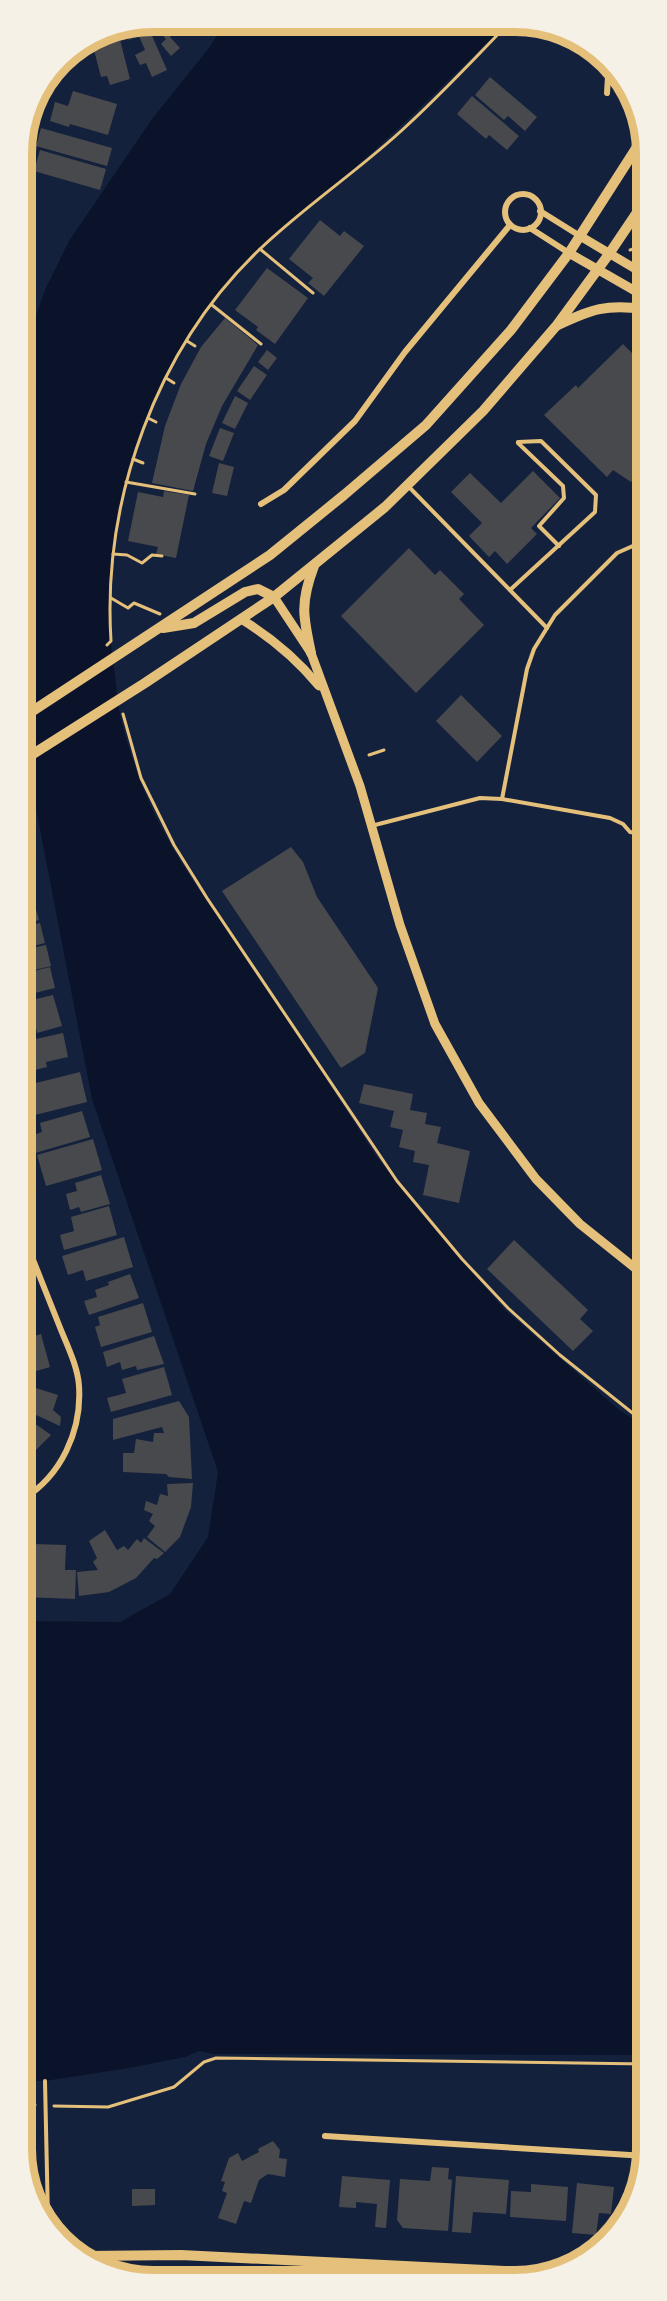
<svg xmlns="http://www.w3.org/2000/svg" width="667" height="2301" viewBox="0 0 667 2301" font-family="Literata,serif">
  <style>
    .water { fill: #0b132b }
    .building { fill: #48494c }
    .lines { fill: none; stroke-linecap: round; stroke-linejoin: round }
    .path { stroke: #e5c07b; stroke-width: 3 }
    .service { stroke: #e5c07b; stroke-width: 4 }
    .minor { stroke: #e5c07b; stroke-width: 6 }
    .tertiary { stroke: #e5c07b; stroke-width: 9 }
    .secondary { stroke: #e5c07b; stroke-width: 10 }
    .rim { fill: none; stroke: #e5c07b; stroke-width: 8 }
  </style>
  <rect width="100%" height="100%" fill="#14213d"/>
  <!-- water -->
  <path class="water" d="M226,21L507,23C458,71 410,119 359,164C314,203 266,237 227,283C136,393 93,534 115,676C117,692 118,708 122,723C130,754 141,785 154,813C178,862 210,906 241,951C286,1019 332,1087 376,1156L411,1201L505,1310L618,1409L645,1427L646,2055L213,2054L199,2051L185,2057L129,2068L45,2081H23V1621L120,1622L170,1594L208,1537L218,1472L92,1099L22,736L21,357L45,290L69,241L152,119L209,48Z"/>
  <!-- building -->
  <g class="building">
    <path d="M164,21H208L193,36L183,26L170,37L180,48L171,56L161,44L166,39L156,28Z"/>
    <path d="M146,22L167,70L152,77L146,63L140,65L135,55L145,50L139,36L129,40L124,27Z"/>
    <path d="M117,28L130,79L110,85L107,76L101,77L94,50H97L94,38L103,35L102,31Z"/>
    <path d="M490,77L537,117L525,131L508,116L504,120L475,95Z"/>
    <path d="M73,91L117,104L108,135L70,124L69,127L50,121L55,102L68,106Z"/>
    <path d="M472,96L519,136L507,150L489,135L486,139L457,114Z"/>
    <path d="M41,128L112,148L107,166L36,146Z"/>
    <path d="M40,150L106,169L100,190L34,171Z"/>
    <path d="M320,220L340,236L344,231L364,246L324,296L308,283L313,278L289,259Z"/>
    <path d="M267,268L308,298L275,344L256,330L258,327L235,310Z"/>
    <path d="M225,318L258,345L222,406L206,444L193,491L152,483L165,426L181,384L201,347Z"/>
    <path d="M644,342V462L631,482L613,470L607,477L544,415L576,385L578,388L623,344L632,353Z"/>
    <path d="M267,350L277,358L268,370L258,362Z"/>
    <path d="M254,366L267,375L250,400L237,391Z"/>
    <path d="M235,396L248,403L235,429L222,423Z"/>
    <path d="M220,428L234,433L223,461L209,456Z"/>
    <path d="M219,463L234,467L227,496L212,493Z"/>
    <path d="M533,471L560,498L531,528L537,534L507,564L495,551L489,557L469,536L482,523L451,492L470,473L501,503Z"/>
    <path d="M164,491L189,495L176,558L156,554L158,547L128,541L138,492L163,497Z"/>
    <path d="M409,548L435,575L440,570L464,594L459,599L484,625L416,693L341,616Z"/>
    <path d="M461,695L502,736L477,762L436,721Z"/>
    <path d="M291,847L303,862L317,897L378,988L365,1053L341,1068L222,891Z"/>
    <path d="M22,856H31L33,897L22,898Z"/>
    <path d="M33,899L39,920L22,925V902Z"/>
    <path d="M40,923L45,943L22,949V927Z"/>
    <path d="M46,945L51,966L22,973V950Z"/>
    <path d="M50,967L55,988L22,996V974Z"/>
    <path d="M53,995L62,1026L37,1033L36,1028L22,1032V1011L34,1007L32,1000Z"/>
    <path d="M63,1033L68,1057L46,1062L47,1067L27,1072L22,1042Z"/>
    <path d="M80,1072L87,1102L31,1116L25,1092L34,1089L32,1084Z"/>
    <path d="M364,1084L413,1094L410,1110L427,1113L425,1124L441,1127L437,1143L470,1151L459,1203L423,1195L429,1165L413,1162L415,1151L399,1147L403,1130L390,1127L394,1111L359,1103Z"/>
    <path d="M82,1111L90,1137L35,1153L30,1136L42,1132L40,1123Z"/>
    <path d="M93,1139L102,1170L46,1186L37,1155Z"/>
    <path d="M101,1175L110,1204L81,1212L79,1207L70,1210L66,1194L77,1191L75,1183Z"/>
    <path d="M109,1206L117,1235L64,1250L60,1235L74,1231L71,1217Z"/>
    <path d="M124,1237L133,1267L86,1281L83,1270L68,1275L62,1256Z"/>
    <path d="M514,1240L588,1310L580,1319L593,1331L573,1351L487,1269Z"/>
    <path d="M130,1274L139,1298L89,1315L84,1301L97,1297L95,1290L109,1285L108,1282Z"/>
    <path d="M143,1303L152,1332L101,1347L95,1327L100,1325L98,1317Z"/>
    <path d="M29,1306L33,1324L23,1326V1307Z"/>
    <path d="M41,1334L50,1367L33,1372L31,1364L23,1367V1339Z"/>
    <path d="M154,1336L164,1364L137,1370L136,1366L122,1370L120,1362L107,1367L103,1352Z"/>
    <path d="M164,1367L172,1395L111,1412L107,1398L126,1393L122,1379Z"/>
    <path d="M23,1384L58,1395L53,1410L61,1417L60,1426L23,1409Z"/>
    <path d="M179,1401L189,1417L192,1479L169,1477L166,1474L123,1472V1453H134L136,1439L153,1442L154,1433H164L162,1427L113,1440V1419Z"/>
    <path d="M23,1424L29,1429L37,1425L51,1435L23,1463Z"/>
    <path d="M193,1483L191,1507L180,1537L165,1552L147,1537L155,1526L149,1521L153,1514L144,1510L146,1501L157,1505L160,1494L168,1496L167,1484Z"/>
    <path d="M105,1530L117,1550L124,1546L128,1550L137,1539L141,1543L144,1538L164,1553L157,1559L154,1558L136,1578L109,1592L79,1596L77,1572L98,1570L93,1562L97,1558L89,1541Z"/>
    <path d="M33,1544L66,1545L65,1570H76L75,1599L23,1597L24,1571H32Z"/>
    <path d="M639,2089H646V2126H638Z"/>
    <path d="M273,2141L280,2150L279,2158L287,2159L285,2177L268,2174L259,2180L251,2203L244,2201L236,2224L218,2218L227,2193L222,2191L225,2182L221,2181L229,2158L238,2153L242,2161L259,2152L258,2149Z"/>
    <path d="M432,2167L449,2168L448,2179L452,2180L448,2231L403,2228L397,2220L400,2179L430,2181Z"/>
    <path d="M342,2176L390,2180L386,2228L375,2227L377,2204L356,2202V2208L339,2207Z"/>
    <path d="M456,2176L509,2180L506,2214L473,2212L471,2233L452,2232Z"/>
    <path d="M577,2183L614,2187L611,2214L599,2213L596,2235L572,2233Z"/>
    <path d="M531,2184L568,2187L566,2221L510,2217L511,2191L531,2192Z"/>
    <path d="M132,2189H155V2205L132,2206Z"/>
  </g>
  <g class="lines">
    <!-- path -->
    <g class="path">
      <path d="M260,249L313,293"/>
      <path d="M630,250L639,247"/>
      <path d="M212,305L261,344"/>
      <path d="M187,341L195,346"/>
      <path d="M166,378L174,383"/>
      <path d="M148,418L156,422"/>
      <path d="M133,459L143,463"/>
      <path d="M126,482L195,494"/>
      <path d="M113,554L127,555L142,563L152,555L162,556"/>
      <path d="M111,598L128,608L134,603L160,614"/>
      <path d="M107,645L111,641C102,499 157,347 260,249C304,207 355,173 400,132C438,98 473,60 509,23"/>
      <path d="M123,714L141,778L174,845L207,898L397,1181L462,1259L508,1308L560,1355L645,1423"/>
      <path d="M369,755L384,750"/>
      <path d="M22,797L26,787V779L33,776L32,769"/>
      <path d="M23,2105H35"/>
      <path d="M54,2106L108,2107L174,2087L204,2062L216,2058L646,2064"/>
    </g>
    <!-- service -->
    <g class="service">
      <path d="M518,443L563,486L564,498L539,526L559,546"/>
      <path d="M409,487L547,628"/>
      <path d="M510,590L595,512L596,495L541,441L518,442"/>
      <path d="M502,799L527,669L534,649L555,615L617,553L635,545H644"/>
      <path d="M371,826L480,798L502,799L610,818L623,824L630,832L644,834"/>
      <path d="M45,2081L48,2220"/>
    </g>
    <!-- minor -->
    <g class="minor">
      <path d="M607,93L608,77L613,69"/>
      <circle cx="523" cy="212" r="18"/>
      <path d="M540,211L580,236"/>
      <path d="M530,228L569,253"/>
      <path d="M261,504L284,490L355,421L405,352L510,225"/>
      <path d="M22,1232C35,1265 48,1297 61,1330C68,1347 78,1368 79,1386C82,1431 61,1476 23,1499"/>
      <path d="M325,2136L646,2156"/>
      <path d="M309,2277L310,2261"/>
    </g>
    <!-- tertiary -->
    <g class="tertiary">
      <path d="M580,236L644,274"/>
      <path d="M569,253L644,296"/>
      <path d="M274,597L311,653L360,786L400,925L435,1024L479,1103L536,1179L580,1224L645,1276"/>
      <path d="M241,619C272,638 296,658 319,686"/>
    </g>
    <!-- secondary -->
    <g class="secondary">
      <path d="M558,325C592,309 606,304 644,309"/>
      <path d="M163,628L194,623L245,592L258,589L274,597"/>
      <path d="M311,653C303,616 300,603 314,566"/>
      <path d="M22,718L270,555L344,495L426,425L511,330L569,253L644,136"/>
      <path d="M22,761L145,683L274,597L385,507L483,411L557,325L609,254L644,202"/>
      <path d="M86,2256L181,2255L547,2273"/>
    </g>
  </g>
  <!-- crop -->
  <path d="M0 0H667V2301H0ZM153 32H515A121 121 0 0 1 636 153V2149A121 121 0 0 1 515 2270H153A121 121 0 0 1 32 2149V153A121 121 0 0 1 153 32Z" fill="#f6f1e7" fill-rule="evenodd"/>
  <path class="rim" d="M153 32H515A121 121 0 0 1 636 153V2149A121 121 0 0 1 515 2270H153A121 121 0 0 1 32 2149V153A121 121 0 0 1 153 32Z"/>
</svg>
